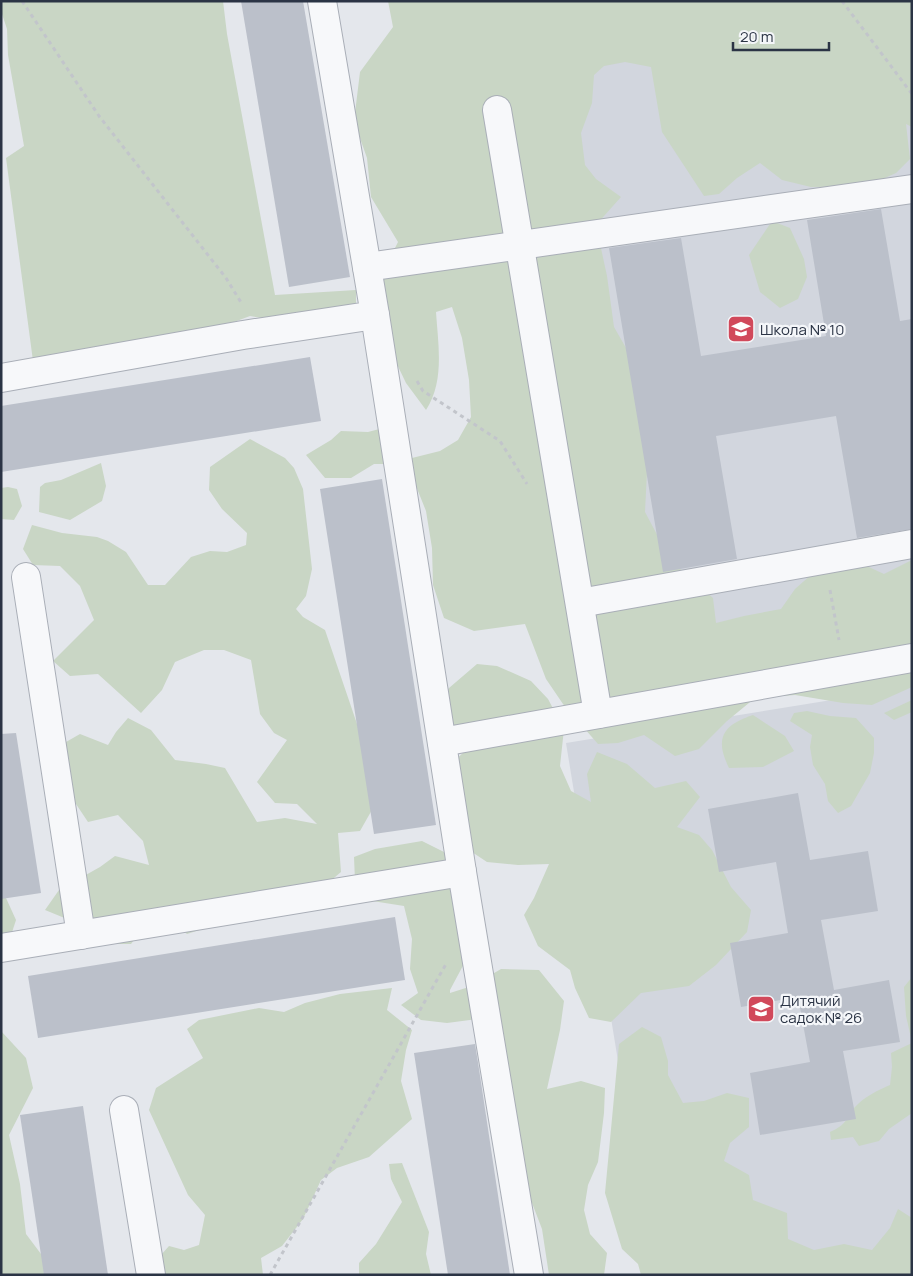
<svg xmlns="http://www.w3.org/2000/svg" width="913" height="1276" viewBox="0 0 913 1276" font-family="Manrope,sans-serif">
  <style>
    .built { fill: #d2d6de }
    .green { fill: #c9d6c5 }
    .building { fill: #bbc0ca }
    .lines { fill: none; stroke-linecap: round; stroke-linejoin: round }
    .minor-casing { stroke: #a9aeb7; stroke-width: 30 }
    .path { stroke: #c2c5cb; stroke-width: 3; stroke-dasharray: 4 4; stroke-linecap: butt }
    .minor { stroke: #f7f8fa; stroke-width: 28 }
    .labels { text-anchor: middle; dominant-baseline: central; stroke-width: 4.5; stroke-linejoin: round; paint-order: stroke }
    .poi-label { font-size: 15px; fill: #2b3445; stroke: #f4f6f9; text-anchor: start }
  </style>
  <rect width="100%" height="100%" fill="#e4e7ec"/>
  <!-- built -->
  <g class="built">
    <path d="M558,1L912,21V636L633,685Z"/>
    <path d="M912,687V1275H653L566,743Z"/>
  </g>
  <!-- green -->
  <g class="green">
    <path d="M1,1H223L227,34L275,295L356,290V311L281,321L250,316L210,331L33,361L6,158L24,146L8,55L7,29L1,11Z"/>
    <path d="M388,1H912V127L906,124L910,159L896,173L867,186L811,187L782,180L760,163L737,178L719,194L704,196L662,132L651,67L625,62L604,66L594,75L592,103L581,133L585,165L596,179L621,197L596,225L607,276L614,327L649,388L650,411L645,512L671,561L713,598L716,623L744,616L781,609L795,589L812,574L858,562L884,574L912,560V687L872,705L843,703L795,695L755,698L727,721L699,749L675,756L644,735L618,743L598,744L563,704L546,679L525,624L474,631L444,618L433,585L432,548L426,511L416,486L412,458L440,451L458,440L471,417L469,380L462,338L452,307L436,312C438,344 445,381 426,410L406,383L393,356L382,274L398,242L371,197L367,158L354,121L360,72L393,27Z"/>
    <path d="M772,221L790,228L804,259L807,277L798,299L780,308L760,292L749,255Z"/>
    <path d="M402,423L406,464H374L351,478H325L306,455L331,440L341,431L368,432Z"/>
    <path d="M250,439L285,458L294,468L303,489L312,569L306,596L296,609L303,617L325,630L371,765L377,801L360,831L338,833L341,872L297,909L215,925L187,934L157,910L131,944H98L67,919L45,910L59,890L100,867L115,856L149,865L143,841L118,815L88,822L74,801L67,770L66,742L80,734L108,745L116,732L128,718L151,730L175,760L206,764L225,768L257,822L285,818L317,824L297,804L275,803L257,782L287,740L274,733L260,714L251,660L224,650H204L175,662L162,690L141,713L98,674L70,676L53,661L94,620L80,586L60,566L33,565L23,549L32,525L62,533L97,537L108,541L126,552L148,585H165L191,557L210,551L227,552L246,545L247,533L222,509L209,490L210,467Z"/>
    <path d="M101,463L106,486L102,501L70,520L39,512L40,487L45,483L61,480Z"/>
    <path d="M8,487L17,489L22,506L14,520L1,519V488Z"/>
    <path d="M477,664L497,666L531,681L548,699L564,729L560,766L571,791L591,802L587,774L597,752L627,764L655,788L686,781L700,797L677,827L699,835L712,850L731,887L751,910L747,932L716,965L689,986L641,993L611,1022L589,1018L575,988L570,970L538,946L524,915L534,898L549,864L518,865L487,862L469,850L446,769L466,750L436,710L449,688Z"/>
    <path d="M912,700V712L894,720L884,713Z"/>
    <path d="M807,711L830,716L856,718L874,738V753L870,773L851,806L838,813L828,801L825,784L813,765L810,747L812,735L790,721L794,713Z"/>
    <path d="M753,715L785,736L794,751L763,767L729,768C714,738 723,725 753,715Z"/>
    <path d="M422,841L454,857L466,960L450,990V993L472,986L501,969L539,970L564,1001L560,1030L547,1089L581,1081L605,1088L604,1113L598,1162L588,1185L584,1210L590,1234L607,1253L604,1275H549L542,1229L524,1182L485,1018L447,1023L421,1020L401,1005L418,993L410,969L412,939L404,906L366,900L355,881L354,857L375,849Z"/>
    <path d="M1,887L16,920L1,966Z"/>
    <path d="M912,977V1042L906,1016L904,987Z"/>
    <path d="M392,988L387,1010L412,1030L406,1050L401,1081L412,1119L369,1157L337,1168L321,1180L303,1219L282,1246L261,1258L263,1275H143L169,1246L184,1250L199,1245L205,1215L188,1195L149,1110L156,1088L203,1058L187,1029L199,1020L259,1008L284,1012L305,1003L340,994Z"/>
    <path d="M642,1027L661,1037L668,1061V1075L683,1103L704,1101L727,1093L749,1098V1127L730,1143L724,1161L749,1175L753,1200L787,1213L788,1239L814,1250L844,1244L872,1250L890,1228L898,1209L912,1218V1275H641L638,1264L622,1249L605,1193L619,1044Z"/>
    <path d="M1,1031L26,1058L33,1088L9,1135L20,1184L26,1234L50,1266L52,1275H1Z"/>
    <path d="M912,1043V1113L889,1129L879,1141L859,1146L853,1137L831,1140L830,1132C848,1124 844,1120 855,1107C864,1097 878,1090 890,1085L892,1067L891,1053Z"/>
    <path d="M402,1163L429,1232L426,1254L431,1275H359V1263L376,1244L402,1202L391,1179L389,1164Z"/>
  </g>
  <!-- building -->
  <g class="building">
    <path d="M241,1H303L350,277L289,287Z"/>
    <path d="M881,209L900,321L912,319V529L857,538L836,416L716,436L737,559L663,572L609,248L681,238L701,356L826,336L807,220Z"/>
    <path d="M310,357L321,421L1,472V406Z"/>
    <path d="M382,479L436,825L374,834L320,489Z"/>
    <path d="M16,733L41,893L1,899V734Z"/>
    <path d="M798,793L810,860L868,851L878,911L821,920L834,990L889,980L900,1042L843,1051L856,1119L760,1135L750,1073L810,1062L798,997L741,1007L730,943L788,933L776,862L719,872L708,809Z"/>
    <path d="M395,917L405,980L38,1038L28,976Z"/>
    <path d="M475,1044L479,1069L510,1275H448L414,1053Z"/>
    <path d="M83,1106L108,1275H44L20,1115Z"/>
  </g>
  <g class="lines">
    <!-- minor casing -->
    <g class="minor-casing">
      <g id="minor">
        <path d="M497,110L598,714"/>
        <path d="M367,267L912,189"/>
        <path d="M1,378L243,335L375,315L322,1"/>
        <path d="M26,577L81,935"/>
        <path d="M580,603L912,544"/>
        <path d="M442,742L912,658"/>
        <path d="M462,872L529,1275"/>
        <path d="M1,948L462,872L375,315"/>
        <path d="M124,1110L151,1275"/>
      </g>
    </g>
    <!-- path -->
    <g class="path">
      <path d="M22,1L99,116L226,278L242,304"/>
      <path d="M842,1L912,94"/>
      <path d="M417,381L423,391L500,441L527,484"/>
      <path d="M830,590L839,640"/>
      <path d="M270,1275L446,964"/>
    </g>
    <!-- minor -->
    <use href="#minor" class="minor"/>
  </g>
  <!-- icons -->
  <defs>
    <g id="school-square" transform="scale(1.4375)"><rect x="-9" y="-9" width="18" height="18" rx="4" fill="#d1495b" stroke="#f4f6f9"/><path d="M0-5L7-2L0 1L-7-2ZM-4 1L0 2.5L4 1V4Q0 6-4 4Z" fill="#fff"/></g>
  </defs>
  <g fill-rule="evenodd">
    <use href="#school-square" x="741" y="329"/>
    <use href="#school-square" x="761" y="1009"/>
  </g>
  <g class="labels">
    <!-- poi labels -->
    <g class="poi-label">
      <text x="760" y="329">Школа № 10</text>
      <text x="780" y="1000">Дитячий<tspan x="780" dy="17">садок № 26</tspan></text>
    </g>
  </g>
  <!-- border -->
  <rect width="913" height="1276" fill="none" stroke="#2b3445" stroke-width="5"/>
  <!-- scale -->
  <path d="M733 42v8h96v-8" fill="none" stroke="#2b3445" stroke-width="2.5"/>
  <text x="740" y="42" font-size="15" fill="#2b3445" stroke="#f4f6f9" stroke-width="4" paint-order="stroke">20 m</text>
</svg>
